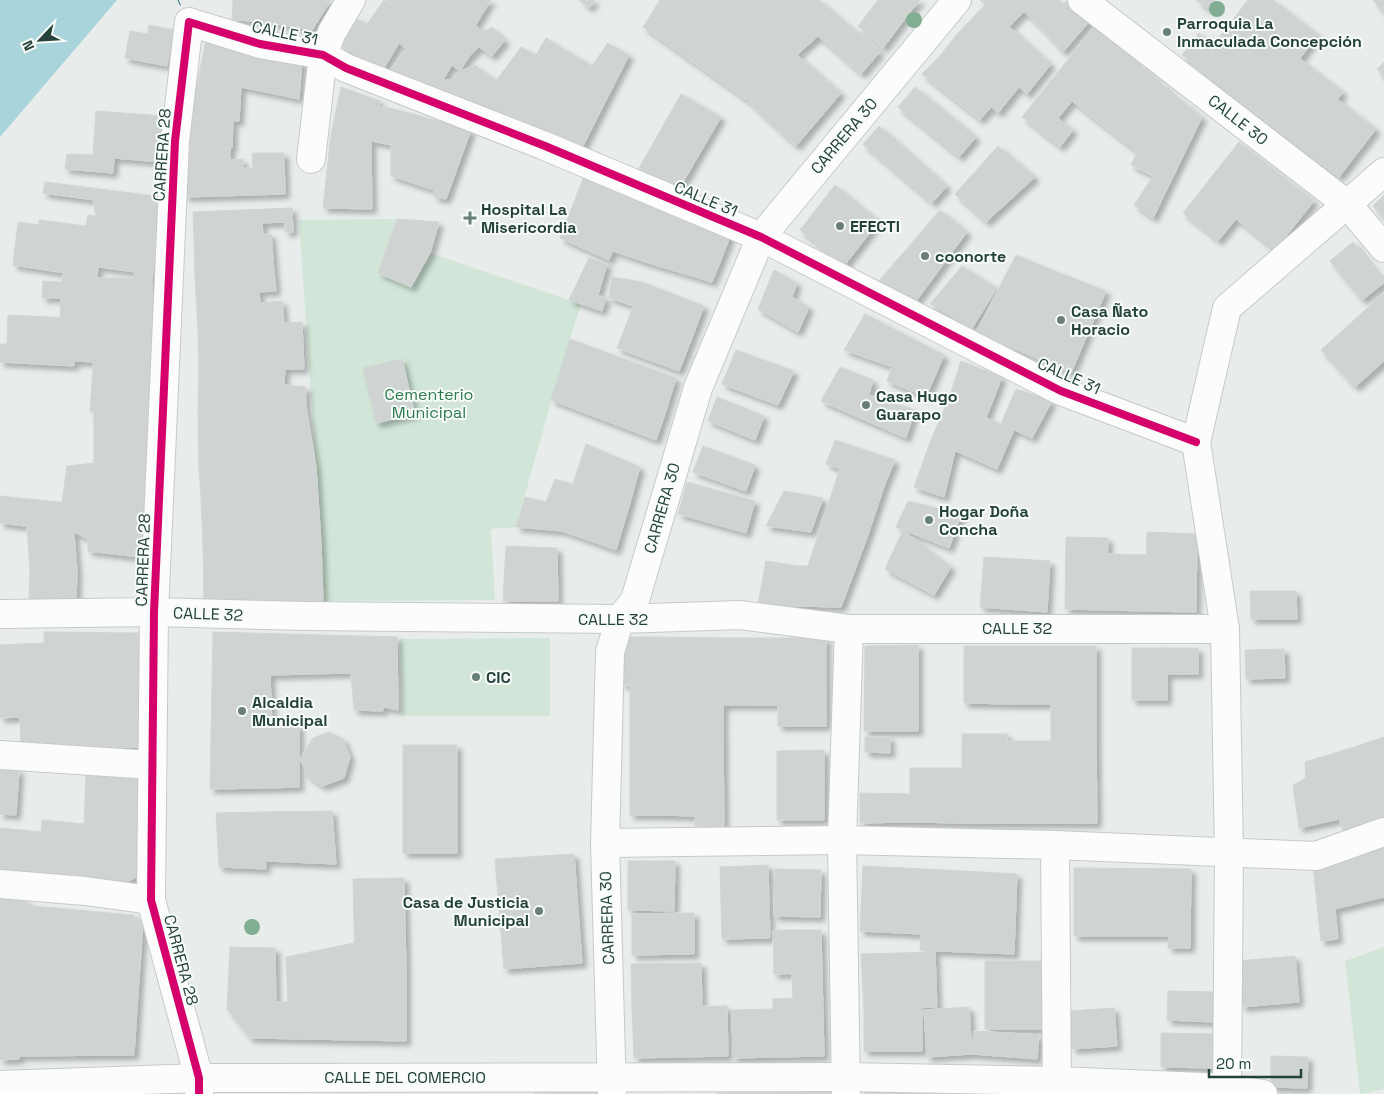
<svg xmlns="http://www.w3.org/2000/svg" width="1384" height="1094" viewBox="0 0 1384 1094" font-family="'Space Grotesk',sans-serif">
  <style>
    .green { fill: #d1e6d8 }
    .water { fill: #a9d4db }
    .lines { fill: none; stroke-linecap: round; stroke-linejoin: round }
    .ferry { stroke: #1c6f80; stroke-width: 1; stroke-dasharray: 6 5; stroke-linecap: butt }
    .building { fill: #cfd4d2; stroke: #d1d6d4; filter: url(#shadow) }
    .minor-casing { stroke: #c5cac8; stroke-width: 30 }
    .secondary-casing { stroke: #c3cbc8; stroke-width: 30 }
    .minor { stroke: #fcfcfc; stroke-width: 28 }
    .secondary { stroke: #fcfcfc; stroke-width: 28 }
    .cycleway-casing { stroke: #f7fbf9; stroke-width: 11 }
    .cycleway { stroke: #d6006c; stroke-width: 8 }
    .tree { fill: #81ae93 }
    .poi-dot { fill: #697e78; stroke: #f7fbf9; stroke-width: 2 }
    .labels { text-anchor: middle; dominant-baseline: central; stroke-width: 4; stroke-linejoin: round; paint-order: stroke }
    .poi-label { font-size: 16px; font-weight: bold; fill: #24423a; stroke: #f7fbf9; text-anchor: start }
    .street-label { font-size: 16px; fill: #24423a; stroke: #f7fbf9 }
    .park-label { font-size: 16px; fill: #2d7a4b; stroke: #f7fbf9 }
  </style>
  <defs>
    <filter id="shadow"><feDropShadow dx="4.5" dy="4.5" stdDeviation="2.5" flood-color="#0004"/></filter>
  </defs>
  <rect width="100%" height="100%" fill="#e8edeb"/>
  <!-- green -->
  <g class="green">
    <path d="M397,219L378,273L411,287L430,253L581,304L558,377L516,527L491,529L495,600L323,601L321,542L299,220Z"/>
    <path d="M550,638V716H402L400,639Z"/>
    <path d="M1384,947V1089L1360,1094L1345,961Z"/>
  </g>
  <!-- water -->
  <path class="water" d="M0,0H117L0,137Z"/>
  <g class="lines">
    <!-- ferry -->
    <path class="ferry" d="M178,0L183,11"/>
  </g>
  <!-- building -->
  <g class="building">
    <path d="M233,0H290L282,25L232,19Z"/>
    <path d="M290,0H331L312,30L282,25Z"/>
    <path d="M384,0L469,57L460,71L452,65L443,80L399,43L367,24Z"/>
    <path d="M386,0H442L484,32L492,27L505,40L492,56L479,47L469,57Z"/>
    <path d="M442,0H491L475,26Z"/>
    <path d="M579,0H595L589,8Z"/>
    <path d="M660,0H731L788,47L745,99L643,27Z"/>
    <path d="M731,0H777L818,36L798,54Z"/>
    <path d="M777,0H819L880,52L861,74Z"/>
    <path d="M878,0H889L907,16L883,48L858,26Z"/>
    <path d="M889,0H920L907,16Z"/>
    <path d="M980,0H1012L1025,11L1010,26Z"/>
    <path d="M1012,0H1059L1063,4L1043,30Z"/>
    <path d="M1196,0H1215L1208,9Z"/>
    <path d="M1248,0H1273L1318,35L1257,114L1182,55L1199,33L1213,45Z"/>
    <path d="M1373,0H1384V13Z"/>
    <path d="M1066,1L1090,21L1063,52L1043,30Z"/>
    <path d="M985,5L1051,64L1027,94L958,33Z"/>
    <path d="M356,18L399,43L383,70L340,46Z"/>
    <path d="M149,25L174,30L167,66L125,58L130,31L148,34Z"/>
    <path d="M1094,27L1133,58L1088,114L1072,101L1058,118L1073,130L1060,147L1022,117Z"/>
    <path d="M958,33L1019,87L998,113L938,58Z"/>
    <path d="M546,38L575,56L559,86L548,77L525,128L503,122L516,95L496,81L521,47L536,55Z"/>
    <path d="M206,39L302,60L299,99L241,87L197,85Z"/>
    <path d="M608,43L629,55L580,152L561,143L592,66Z"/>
    <path d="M788,47L841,93L796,146L745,99Z"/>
    <path d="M407,49L443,80H452L444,97L389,71Z"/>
    <path d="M575,56L592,66L561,143L525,128L548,77L559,86Z"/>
    <path d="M938,58L991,107L980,120L922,74Z"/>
    <path d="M1133,58L1172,93L1137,152L1088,114Z"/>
    <path d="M1300,59L1343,92L1300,147L1257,114Z"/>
    <path d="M1384,62V77L1377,69Z"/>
    <path d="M475,65L516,95L503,122L444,97L452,80L460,71Z"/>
    <path d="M191,85L241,87L239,121L189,119Z"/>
    <path d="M341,87L380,101L371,141L331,134Z"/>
    <path d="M915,87L976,137L959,157L898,107Z"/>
    <path d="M1172,93L1202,117L1153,218L1134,205L1153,176L1131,165L1137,152Z"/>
    <path d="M681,94L721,117L679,189L637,172Z"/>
    <path d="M1337,99L1376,129L1339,177L1300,147Z"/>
    <path d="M378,106L398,110L391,145L371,141Z"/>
    <path d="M398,110L471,130L446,199L434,197V190L391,176V145Z"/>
    <path d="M96,111L163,116L160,162L114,158L113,173L65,169L67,154L93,155Z"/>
    <path d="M189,119L233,121L232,148H190Z"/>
    <path d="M879,126L947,186L932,203L863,144Z"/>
    <path d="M331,134L371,141L372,209L323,208Z"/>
    <path d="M1239,142L1314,201L1275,250L1236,219L1218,241L1183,213Z"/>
    <path d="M998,146L1035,177L986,222L955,194Z"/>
    <path d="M190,148H230V172L185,173Z"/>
    <path d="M252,153H284L285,194L185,197V173L230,172L229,160L243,159V168H253Z"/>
    <path d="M584,176L636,198L609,260L560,238Z"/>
    <path d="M45,182L163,197L160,216L94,207V200L43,193Z"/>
    <path d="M835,185L879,221L844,266L800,230Z"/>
    <path d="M1384,195V218L1373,206Z"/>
    <path d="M636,198L666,211L648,263L613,251Z"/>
    <path d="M94,207L160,216L152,280L134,278L135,272L98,267L97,278L13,265L18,222L39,225V220L86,226L88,215L96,216Z"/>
    <path d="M292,208L293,232H285V222L262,223L263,235L194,238L193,212Z"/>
    <path d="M940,210L967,232L914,304L879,281Z"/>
    <path d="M666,211L690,218L678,248L719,265L712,282L648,263Z"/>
    <path d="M690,218L731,234L719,265L678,248Z"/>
    <path d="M397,219L439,222L430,253L411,287L378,273Z"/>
    <path d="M271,234L274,271L195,277L194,238Z"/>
    <path d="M1353,242L1384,281V283L1362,300L1330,261Z"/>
    <path d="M1016,255L1052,270L1015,349L976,332Z"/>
    <path d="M589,258L607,264L598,295L606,298L602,311L569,300Z"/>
    <path d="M962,266L997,288L972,328L930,304Z"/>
    <path d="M774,270L797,283L792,297L809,307L798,332L758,309Z"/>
    <path d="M1052,270L1106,291L1071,373L1015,349Z"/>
    <path d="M274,271L276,291L259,292L260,303L282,301L284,323L198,329L195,277Z"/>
    <path d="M63,273L97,278H134L152,280V322L60,317L61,298H42L43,281L62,282Z"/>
    <path d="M612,277L642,282L704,306L690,343L628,320L633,306L609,298Z"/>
    <path d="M1384,293V361L1355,387L1321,350Z"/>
    <path d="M865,314L944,355L926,397L887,381L892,367L844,350Z"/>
    <path d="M8,315L152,322L151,371L93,369V362L74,361V366L0,362V344H7Z"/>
    <path d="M628,320L690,343L679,371L617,348Z"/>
    <path d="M302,322L304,369L199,368L198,329Z"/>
    <path d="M570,339L676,378L665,414L558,377Z"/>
    <path d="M736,350L794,371L778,405L722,384Z"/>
    <path d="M402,359L415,414L376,423L363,368Z"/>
    <path d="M961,361L1002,377L986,418L948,401Z"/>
    <path d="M840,367L873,380L869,395L915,410L906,438L821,401Z"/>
    <path d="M199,368H285L284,385L306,387V406L198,409Z"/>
    <path d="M93,369L151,371L148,415L90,411Z"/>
    <path d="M558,377L665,414L656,440L551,400Z"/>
    <path d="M1016,389L1052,401L1032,438L1001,424Z"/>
    <path d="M717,397L764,416L755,440L708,421Z"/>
    <path d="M948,401L1014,430L997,469L931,440Z"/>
    <path d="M306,406L316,467L251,469V465L199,467L198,409Z"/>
    <path d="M94,411L148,415L149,464L94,463Z"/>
    <path d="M835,440L895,460L885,484L826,464Z"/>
    <path d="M931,440L955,451L944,497L914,487Z"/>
    <path d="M586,444L640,467L630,503L573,484Z"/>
    <path d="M703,446L755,465L746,491L693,472Z"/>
    <path d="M94,463L149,464L146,509L62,502L67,466Z"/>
    <path d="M251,465L252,497L201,499L199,467Z"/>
    <path d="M316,467L321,542L203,544L201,499L252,497L251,469Z"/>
    <path d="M840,468L885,484L868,535L822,523Z"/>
    <path d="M555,479L630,503L616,550L562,531L516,527L525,497L546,502Z"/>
    <path d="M687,482L755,501L746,533L678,514Z"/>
    <path d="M784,491L823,498L811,532L766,526Z"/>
    <path d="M0,496L87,505L88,539L74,532L0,523Z"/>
    <path d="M908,501L961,514L949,548L896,527Z"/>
    <path d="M87,505L146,509L147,558L88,551Z"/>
    <path d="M822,523L868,535L841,607L792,606L797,566H808Z"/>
    <path d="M27,526L74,532L77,571L30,569Z"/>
    <path d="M903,530L951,567L934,595L885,569Z"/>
    <path d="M1147,532L1197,534L1196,612L1145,611Z"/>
    <path d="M1066,537L1108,538L1106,610L1065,609Z"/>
    <path d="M321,542L323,601L281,602L279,543Z"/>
    <path d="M279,543L281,602L204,604L203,544Z"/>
    <path d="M506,546L557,548L558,601H503Z"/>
    <path d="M1107,554L1146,555L1145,611L1106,610Z"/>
    <path d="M984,557L1050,561L1047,612L980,607Z"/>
    <path d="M766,561L797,566L792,606L758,604Z"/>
    <path d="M30,569L77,571L76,603L29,601Z"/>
    <path d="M1250,591H1296L1297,619H1251Z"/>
    <path d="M44,632L139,633L141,684L44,686Z"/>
    <path d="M213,632L397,637L398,710L383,707V711L354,710L351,673L270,675L272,724L268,726V788L210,789Z"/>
    <path d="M623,637H659V684L622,685Z"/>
    <path d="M659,637L724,638L723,725H659Z"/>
    <path d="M724,638H755V705H723Z"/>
    <rect x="755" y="638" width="23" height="67"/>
    <rect x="778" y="638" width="48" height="88"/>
    <path d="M44,643L45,747L21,745L20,717L0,718V645Z"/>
    <path d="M918,645V731H864L865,646Z"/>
    <path d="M964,646H1009L1010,704L964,703Z"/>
    <path d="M1009,646H1051L1052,704H1010Z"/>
    <rect x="1051" y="646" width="45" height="84"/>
    <rect x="1132" y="648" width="35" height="52"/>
    <rect x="1167" y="648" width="31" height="26"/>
    <path d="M1284,649L1285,678L1246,679L1245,650Z"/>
    <path d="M141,684L140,747L85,749V686Z"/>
    <path d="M659,684V725H630V685Z"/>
    <path d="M44,686H85V749L45,747Z"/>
    <path d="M272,724H299V787L268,788V726Z"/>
    <rect x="630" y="725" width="29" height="90"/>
    <path d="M659,725H723L724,826H695V816L659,815Z"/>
    <path d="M1051,730H1096L1097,823H1052Z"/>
    <path d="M329,732L343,739L350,757L344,778L322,786L307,776L300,759L313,738Z"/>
    <rect x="962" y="734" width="45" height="89"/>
    <path d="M865,737H890V753L865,752Z"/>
    <path d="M1384,737V820L1380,821L1354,747Z"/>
    <rect x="1007" y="741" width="45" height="82"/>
    <rect x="403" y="745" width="54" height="108"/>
    <path d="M1354,747L1380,821L1345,834L1339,819L1299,828L1293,785L1306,778L1305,762Z"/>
    <path d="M824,750V820H777V751Z"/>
    <path d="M910,768H962V823L910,822Z"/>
    <path d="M0,769L19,770L16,815L0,814Z"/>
    <path d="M86,774L142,779L140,829L84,824Z"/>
    <path d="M860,793L911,794L910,822L860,823Z"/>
    <path d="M332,811L336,864L266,861L261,812Z"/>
    <path d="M261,812L266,869L219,867L216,813Z"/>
    <path d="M42,820L84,824L79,881L37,877Z"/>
    <path d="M84,824L140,829L138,876L126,883L79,877Z"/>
    <path d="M0,828L41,832L37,877L0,875Z"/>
    <path d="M1384,846V893L1369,851Z"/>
    <path d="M1369,851L1384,893V897L1335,909L1338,939L1321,941L1313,866Z"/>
    <path d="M574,854L582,963L504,969L495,859Z"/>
    <path d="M628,861H675L674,911L628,910Z"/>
    <path d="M768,865L770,938L722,939L720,867Z"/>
    <path d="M863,866L924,869L921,934L860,931Z"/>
    <path d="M1074,868L1191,869L1190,948H1168L1169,936H1074Z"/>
    <path d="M775,869L821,870L820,917L774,916Z"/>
    <path d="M924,869L964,871L961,952L920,950Z"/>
    <path d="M964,871L1017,874L1014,954L961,952Z"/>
    <path d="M404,878L406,971L355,972L353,879Z"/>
    <path d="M0,897L24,900L33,906L19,1059L0,1060Z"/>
    <path d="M33,906L133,915L143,924L138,994L26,983Z"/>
    <path d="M694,913V954L632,955V914Z"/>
    <path d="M773,930H821L822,973L774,974Z"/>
    <path d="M354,943L356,1040L250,1038L227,1009L230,947L275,948L276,1002H288L286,957Z"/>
    <path d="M935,952L937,1007L864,1010L861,954Z"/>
    <path d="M1295,956L1299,1002L1242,1007L1238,961Z"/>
    <rect x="985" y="961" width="59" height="68"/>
    <path d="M701,963L702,1006L632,1007L631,964Z"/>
    <path d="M406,971V1041L356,1040L355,972Z"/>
    <path d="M822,973L824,1056L733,1058L732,1010L773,1009V999L793,998L792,974Z"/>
    <path d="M26,983L138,994L134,1055L19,1056Z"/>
    <path d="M1168,991L1216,992L1215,1022L1167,1020Z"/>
    <path d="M727,1006L728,1056L634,1058L632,1007Z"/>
    <path d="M969,1007L972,1054L927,1057L924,1010Z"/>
    <path d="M1114,1008L1117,1046L1072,1049L1069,1011Z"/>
    <path d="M922,1009V1051H864V1010Z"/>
    <path d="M974,1031L1039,1035L1037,1059L972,1054Z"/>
    <path d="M1161,1033L1215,1034L1214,1068L1161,1067Z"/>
    <path d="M1271,1056L1308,1057L1307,1088L1271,1087Z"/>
    <path d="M831,1090V1094H782V1092Z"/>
    <path d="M179,1091V1094H103Z"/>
    <path d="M599,1092V1094L534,1093Z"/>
    <path d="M782,1092V1094L716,1093Z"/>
    <rect x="865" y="1092" width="69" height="2"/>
  </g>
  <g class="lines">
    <!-- minor casing -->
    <g class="minor-casing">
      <g id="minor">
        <path d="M1082,0L1348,205L1384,248"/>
        <path d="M311,159L323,55L332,32L351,0"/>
        <path d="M0,614L154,612L305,616L620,619L740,615L849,629H1225"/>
        <path d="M0,755L152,765"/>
        <path d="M605,843L842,840L1055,845L1316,856L1384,832"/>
        <path d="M1055,845L1057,1094"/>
        <path d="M0,884L85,891L151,900"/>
        <path d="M0,1085L199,1078L846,1077L1057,1081L1227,1088L1263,1094"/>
        <path d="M199,1094V1078L151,900L154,612L175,141L189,22L260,44L323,55L346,68L545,146L761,237L1061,391L1196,442"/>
        <path d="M846,1094L842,840L849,629"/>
        <path d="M1227,1094L1229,854L1225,629L1196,442L1227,308L1384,172"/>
      </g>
    </g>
    <!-- secondary casing -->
    <g class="secondary-casing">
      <path id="secondary" d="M612,1094L605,843L610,652L620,619L635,600L698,388L761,237L957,0"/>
    </g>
    <!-- minor -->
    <use href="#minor" class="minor"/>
    <!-- secondary -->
    <use href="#secondary" class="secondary"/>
    <!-- cycleway casing -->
    <g class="cycleway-casing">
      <path id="cycleway" d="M199,1094V1078L151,900L154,612L175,141L189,22L260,44L323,55L346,68L545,146L761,237L1061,391L1196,442"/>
    </g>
    <!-- cycleway -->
    <use href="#cycleway" class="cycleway"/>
  </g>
  <!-- trees -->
  <g class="tree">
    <circle cx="1217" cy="9" r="8"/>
    <circle cx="914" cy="20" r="8"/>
    <circle cx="252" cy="927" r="8"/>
  </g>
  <!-- markers -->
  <g class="poi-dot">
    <circle cx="1167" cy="32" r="5"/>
    <path d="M467.5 210.5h5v5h5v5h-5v5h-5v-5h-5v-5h5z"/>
    <circle cx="840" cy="226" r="5"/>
    <circle cx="925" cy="256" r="5"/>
    <circle cx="1061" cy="320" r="5"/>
    <circle cx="866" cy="405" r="5"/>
    <circle cx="929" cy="520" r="5"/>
    <circle cx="476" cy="677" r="5"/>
    <circle cx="242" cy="711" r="5"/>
    <circle cx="539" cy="911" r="5"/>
  </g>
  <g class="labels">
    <!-- poi labels -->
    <g class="poi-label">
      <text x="1177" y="23">Parroquia La<tspan x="1177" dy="18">Inmaculada Concepción</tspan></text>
      <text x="481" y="209">Hospital La<tspan x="481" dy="18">Misericordia</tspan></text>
      <text x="850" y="226">EFECTI</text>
      <text x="935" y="256">coonorte</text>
      <text x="1071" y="311">Casa Ñato<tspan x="1071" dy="18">Horacio</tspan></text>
      <text x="876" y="396">Casa Hugo<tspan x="876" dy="18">Guarapo</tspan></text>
      <text x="939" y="511">Hogar Doña<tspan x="939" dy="18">Concha</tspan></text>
      <text x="486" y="677">CIC</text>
      <text x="252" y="702">Alcaldia<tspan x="252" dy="18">Municipal</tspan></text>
      <text x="529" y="902" text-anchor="end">Casa de Justicia<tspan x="529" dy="18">Municipal</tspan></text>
    </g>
    <!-- street labels -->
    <g class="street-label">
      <text transform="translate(285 33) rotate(12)">CALLE 31</text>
      <text transform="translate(1238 120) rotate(38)">CALLE 30</text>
      <text transform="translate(844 136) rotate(-50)">CARRERA 30</text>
      <text transform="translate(162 155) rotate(-86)">CARRERA 28</text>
      <text transform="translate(706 199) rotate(23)">CALLE 31</text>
      <text transform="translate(1069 376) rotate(24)">CALLE 31</text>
      <text transform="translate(662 508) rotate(-74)">CARRERA 30</text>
      <text transform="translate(143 560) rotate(-88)">CARRERA 28</text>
      <text transform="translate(208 614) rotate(2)">CALLE 32</text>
      <text x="613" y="619">CALLE 32</text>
      <text x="1017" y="628">CALLE 32</text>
      <text transform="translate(607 918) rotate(-92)">CARRERA 30</text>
      <text transform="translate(181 960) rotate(75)">CARRERA 28</text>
      <text x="405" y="1077">CALLE DEL COMERCIO</text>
    </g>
    <!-- park labels -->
    <g class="park-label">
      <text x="429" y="394">Cementerio<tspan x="429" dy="18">Municipal</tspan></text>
    </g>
  </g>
  <!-- north arrow -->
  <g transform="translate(40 40) rotate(245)" stroke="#f7fbf9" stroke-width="4" paint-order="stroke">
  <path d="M0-4L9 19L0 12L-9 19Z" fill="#24423a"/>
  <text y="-8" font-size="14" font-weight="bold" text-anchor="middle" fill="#24423a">N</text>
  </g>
  <!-- scale -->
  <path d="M1209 1069v8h92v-8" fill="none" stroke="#24423a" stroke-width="2.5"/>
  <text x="1216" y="1069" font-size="15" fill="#24423a" stroke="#f7fbf9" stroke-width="4" paint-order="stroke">20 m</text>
</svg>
